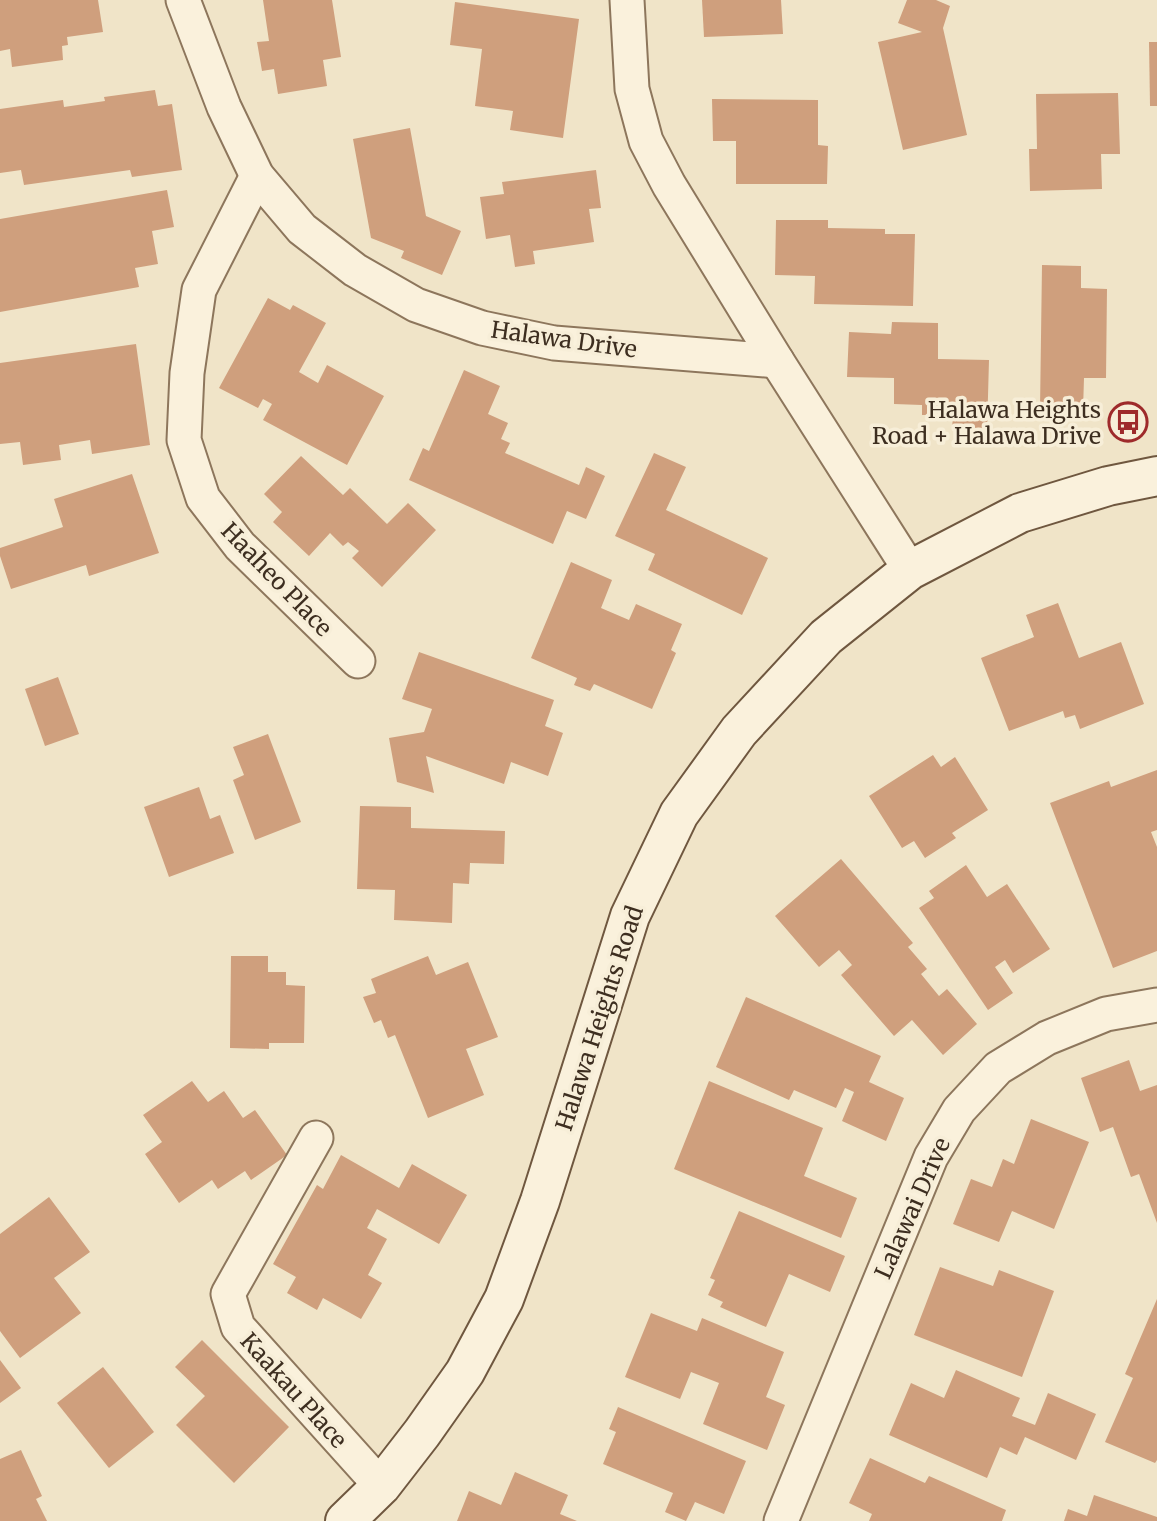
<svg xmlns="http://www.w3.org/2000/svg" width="1157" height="1521" viewBox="0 0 1157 1521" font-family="Merriweather,serif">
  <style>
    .building { fill: #cf9f7d }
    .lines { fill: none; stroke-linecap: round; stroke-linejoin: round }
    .street-casing { stroke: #8d765c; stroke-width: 37 }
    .secondary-casing { stroke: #6f573f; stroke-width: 42 }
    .street { stroke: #faf1dc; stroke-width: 33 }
    .secondary { stroke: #faf1dc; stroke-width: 38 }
    .labels { text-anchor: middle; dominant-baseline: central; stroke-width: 7; stroke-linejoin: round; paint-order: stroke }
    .street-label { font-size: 23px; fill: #3d2e20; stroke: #f7eed8 }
    .poi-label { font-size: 23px; fill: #3d2e20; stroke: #f7eed8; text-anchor: end }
  </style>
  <rect width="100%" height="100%" fill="#f0e4c8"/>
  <!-- building -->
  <g class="building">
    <path d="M0,0H98L103,32L67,37L68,45L62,46L63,60L12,67L10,49L0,51Z"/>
    <path d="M263,0H332L341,57L323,60L327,86L278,94L274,69L262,71L257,42L269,41Z"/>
    <path d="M702,0H781L783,34L704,37Z"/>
    <path d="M907,0H936L950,6L943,28L967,135L903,150L878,42L922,32L898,23Z"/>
    <path d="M455,2L579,19L563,138L510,130L513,111L475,106L482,49L450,45Z"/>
    <path d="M1149,42H1157V106H1150Z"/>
    <path d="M155,90L158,106L172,104L182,170L132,177L130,170L24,185L21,170L0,173V109L63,100L64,107L105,101L104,97Z"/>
    <path d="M1118,93L1120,154H1101L1102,189L1030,191L1029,149H1037L1036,94Z"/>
    <path d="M712,99L818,100V145L828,146L827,184H736V141H713Z"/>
    <path d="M410,128L426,216L461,231L442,275L401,258L404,251L371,238L353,139Z"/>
    <path d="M596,170L601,208L589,209L594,242L533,251L535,264L515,267L510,235L486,239L480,197L504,194L502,182Z"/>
    <path d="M167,190L174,227L152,231L158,264L135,268L139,287L0,312V219Z"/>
    <path d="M776,220H828V228L885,229V234H915L913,306L814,304L815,276L775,275Z"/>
    <path d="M1042,265L1081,266V288L1107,289L1106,378H1084L1083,410L1040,409Z"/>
    <path d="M268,298L290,310L293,305L326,323L299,372L318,383L327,365L384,396L347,465L263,420L272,404L263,399L258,408L219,388Z"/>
    <path d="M892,322L938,323V359L989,360L987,432L952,430L953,415H922V405L894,404V378L847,377L849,332L891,334Z"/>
    <path d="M136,344L150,445L92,454L90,440L59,445L61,460L23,465L20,442L0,444V363Z"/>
    <path d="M464,370L500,386L488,414L508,423L501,439L510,443L505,453L579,485L586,467L605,476L586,519L567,511L553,544L409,480L423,448L429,451Z"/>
    <path d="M654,453L686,467L666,510L768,558L742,615L648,570L655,554L615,536Z"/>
    <path d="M301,456L343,495L350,488L387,524L408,503L436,530L382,587L352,558L359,551L348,542L343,546L330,533L309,556L273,522L282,512L264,494Z"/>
    <path d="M132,474L159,553L89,576L86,565L11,589L0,556V548L63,527L54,499Z"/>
    <path d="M571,562L612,580L601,608L629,620L636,604L682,624L671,650L676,653L652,709L594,684L590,691L574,685L577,678L531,658Z"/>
    <path d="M1058,603L1079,658L1121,642L1144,704L1080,729L1075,715L1065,718L1063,711L1009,731L981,658L1034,637L1026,615Z"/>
    <path d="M419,652L554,700L545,726L563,733L548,776L511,762L504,784L426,756L434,793L397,782L389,738L424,732L432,709L402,699Z"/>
    <path d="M58,677L79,734L45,746L25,689Z"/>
    <path d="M268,734L301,822L255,840L233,780L244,775L233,747Z"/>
    <path d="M933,755L941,767L955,757L988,810L952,833L956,838L925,858L914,841L902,848L869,796Z"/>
    <path d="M1157,770V830L1151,832L1157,847V951L1113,968L1050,803L1109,781L1111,787Z"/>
    <path d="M199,787L210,819L220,815L234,853L169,877L144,807Z"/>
    <path d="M360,806L411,807V828L505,831L504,864L470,863L469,884L453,883L452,923L394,920L395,890L357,889Z"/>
    <path d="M841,859L913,943L908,947L927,969L921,974L939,996L947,989L977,1024L943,1055L912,1020L894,1036L841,975L852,965L839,950L819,967L775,916Z"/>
    <path d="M966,865L987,897L1007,884L1050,949L1013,973L1005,960L995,967L1013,993L988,1010L919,908L934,898L929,891Z"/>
    <path d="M231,956H268V972H286V985L305,986L304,1043H269V1049L230,1048Z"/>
    <path d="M428,956L436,975L468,962L498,1037L466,1049L484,1095L428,1118L395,1035L388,1038L381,1020L374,1023L363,997L376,993L371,979Z"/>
    <path d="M746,997L881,1056L869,1082L904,1098L886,1141L842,1121L854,1092L845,1088L836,1108L794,1090L789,1100L716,1067Z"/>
    <path d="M1129,1060L1140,1091L1157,1085V1223L1139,1174L1131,1177L1113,1127L1100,1132L1081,1078Z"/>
    <path d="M192,1081L208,1102L224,1091L243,1118L255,1110L287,1155L251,1180L245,1171L218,1189L212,1180L179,1203L145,1154L162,1142L143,1115Z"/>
    <path d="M709,1081L823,1128L804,1176L857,1198L841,1238L674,1169Z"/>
    <path d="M1031,1119L1089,1142L1054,1229L1012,1211L999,1242L953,1224L971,1179L992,1187L1003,1159L1014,1164Z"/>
    <path d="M341,1155L399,1188L412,1164L467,1195L439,1244L377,1209L367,1228L387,1239L368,1275L382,1283L361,1319L323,1298L317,1310L287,1293L296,1277L273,1264L317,1185L323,1189Z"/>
    <path d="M49,1197L90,1252L54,1278L81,1313L20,1358L0,1331V1234Z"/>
    <path d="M739,1211L845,1256L830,1292L789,1274L766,1327L720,1307L723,1302L708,1295L715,1280L710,1278Z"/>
    <path d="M940,1267L993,1286L999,1270L1054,1291L1022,1377L914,1335Z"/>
    <path d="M1157,1299V1460L1155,1463L1105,1442L1133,1378L1125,1374Z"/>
    <path d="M651,1313L697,1331L702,1318L784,1352L766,1397L785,1405L767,1450L703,1424L719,1383L691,1372L680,1399L625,1377Z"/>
    <path d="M202,1340L289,1427L234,1483L176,1425L205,1396L175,1367Z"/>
    <path d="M0,1360L21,1388L0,1403Z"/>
    <path d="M103,1367L154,1432L109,1468L57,1403Z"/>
    <path d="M956,1370L1020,1398L1012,1416L1035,1425L1048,1393L1096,1414L1076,1460L1025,1437L1017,1455L1000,1447L987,1478L889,1435L911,1383L944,1398Z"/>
    <path d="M618,1407L746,1461L724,1514L695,1502L686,1521L665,1512L673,1493L603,1464L616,1432L609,1429Z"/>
    <path d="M21,1450L42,1496L36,1499L47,1521H0V1459Z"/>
    <path d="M870,1458L925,1483L929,1476L1006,1510L1002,1521H869L872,1514L849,1503Z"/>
    <path d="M515,1472L568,1495L560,1514L577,1521H457L469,1491L501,1505Z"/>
    <path d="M1094,1495L1157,1517V1521H1064L1068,1509L1087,1516Z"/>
  </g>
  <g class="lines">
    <!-- street casing -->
    <g class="street-casing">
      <g id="street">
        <path d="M183,0L224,107L257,176L302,229L355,270L416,305L482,328L554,343L777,361"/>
        <path d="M627,0L632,89L646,141L669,185L777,361L910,570"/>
        <path d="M257,176L199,290L187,373L184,440L203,498L240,546L358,661"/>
        <path d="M316,1138L228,1294L238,1327L381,1486"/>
        <path d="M781,1521L931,1157L959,1110L998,1068L1047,1038L1106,1014L1157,1005"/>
      </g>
    </g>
    <!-- secondary casing -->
    <g class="secondary-casing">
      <path id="secondary" d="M345,1521L381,1486L422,1433L465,1372L504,1299L540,1201L630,916L679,814L739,731L826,637L910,570L1020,513L1108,486L1157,476"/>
    </g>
    <!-- street -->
    <use href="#street" class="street"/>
    <!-- secondary -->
    <use href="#secondary" class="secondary"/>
  </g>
  <!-- icons -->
  <defs>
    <g id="bus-ring" transform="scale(2.0125)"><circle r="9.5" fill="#f7eed8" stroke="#9e2a2b" stroke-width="1.5"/><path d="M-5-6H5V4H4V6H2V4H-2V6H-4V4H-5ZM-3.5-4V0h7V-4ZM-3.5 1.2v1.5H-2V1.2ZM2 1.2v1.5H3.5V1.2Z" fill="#9e2a2b"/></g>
  </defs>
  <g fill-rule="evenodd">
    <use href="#bus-ring" x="1128" y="422"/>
  </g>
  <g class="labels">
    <!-- street labels -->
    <g class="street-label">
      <text transform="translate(564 339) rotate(8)">Halawa Drive</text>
      <text transform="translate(277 579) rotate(46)">Haaheo Place</text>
      <text transform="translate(599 1018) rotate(-72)">Halawa Heights Road</text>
      <text transform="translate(912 1208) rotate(-66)">Lalawai Drive</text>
      <text transform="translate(294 1390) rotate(48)">Kaakau Place</text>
    </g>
    <!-- poi labels -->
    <g class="poi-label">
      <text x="1101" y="409">Halawa Heights<tspan x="1101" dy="26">Road + Halawa Drive</tspan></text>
    </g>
  </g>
</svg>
